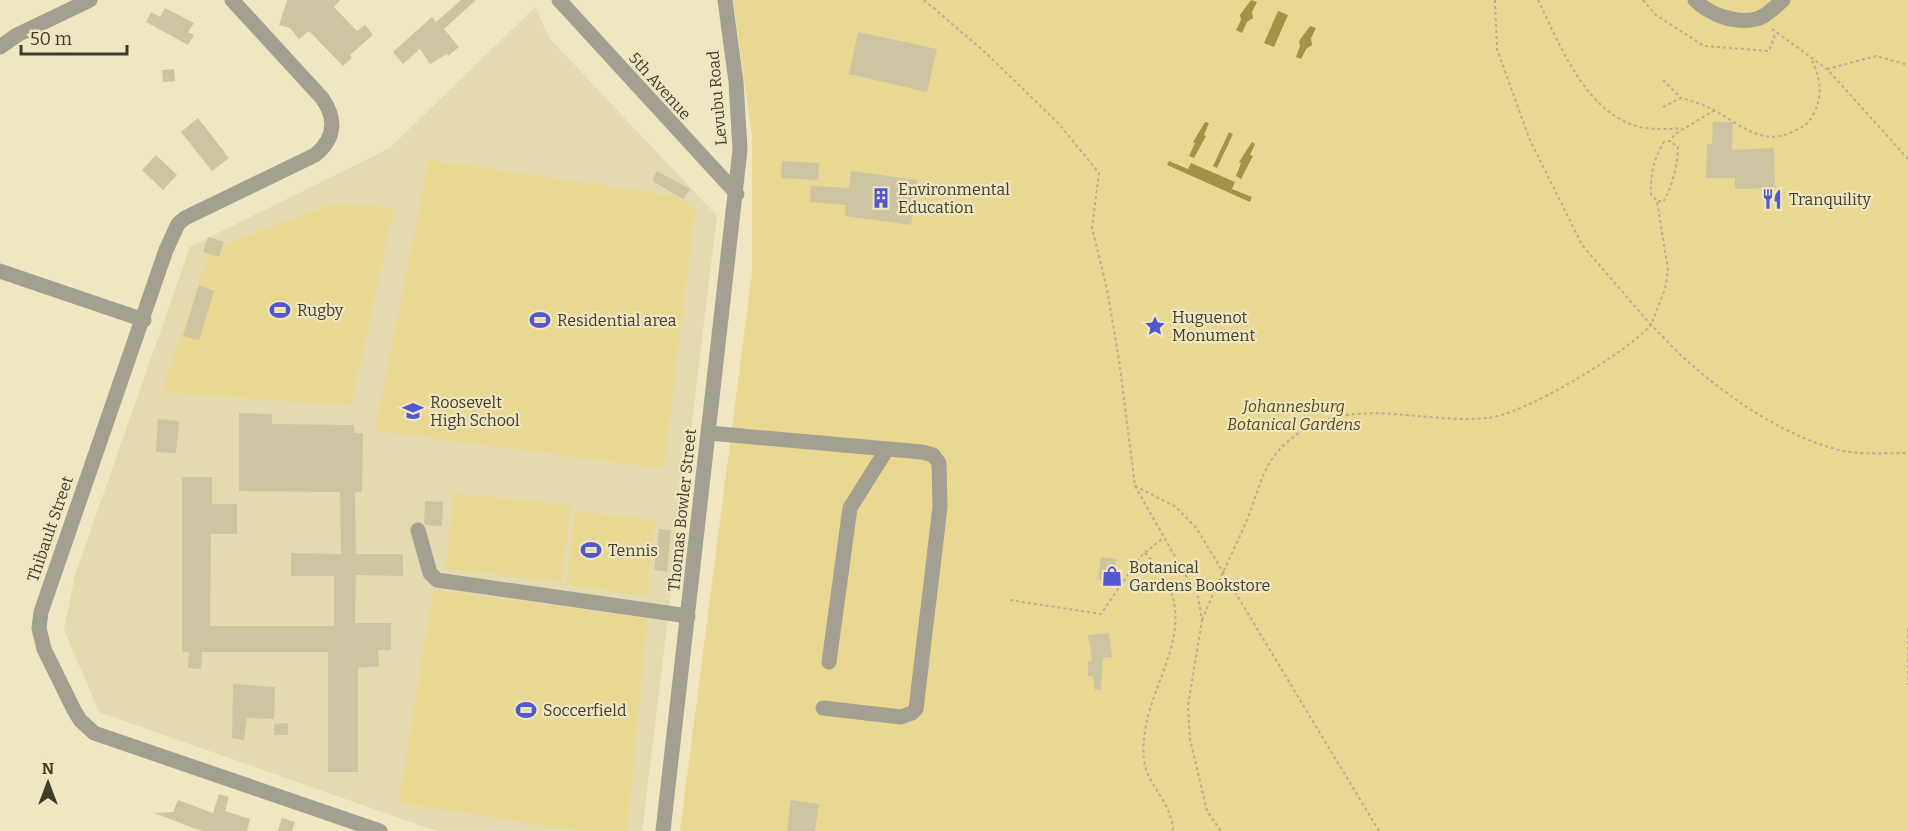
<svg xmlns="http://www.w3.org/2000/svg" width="1908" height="831" viewBox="0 0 1908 831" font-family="Bitter,serif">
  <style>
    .built { fill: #e4daaf }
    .green { fill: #e9d892 }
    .water { fill: #a49245 }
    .building { fill: #cdc4a2 }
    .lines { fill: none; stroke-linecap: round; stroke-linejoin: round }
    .path { stroke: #b6af92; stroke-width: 2; stroke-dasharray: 3 3; stroke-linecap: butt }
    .minor { stroke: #a3a091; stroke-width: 15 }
    .labels { text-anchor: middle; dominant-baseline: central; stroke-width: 4.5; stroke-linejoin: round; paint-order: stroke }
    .street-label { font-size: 16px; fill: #3f3c2e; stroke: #efe6c2 }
    .poi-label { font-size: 16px; fill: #3f3c2e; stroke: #efe6c2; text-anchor: start }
    .park-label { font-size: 16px; font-style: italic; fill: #584b0f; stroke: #efe6c2 }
  </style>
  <rect width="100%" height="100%" fill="#efe6c2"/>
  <!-- built -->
  <path class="built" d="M535,7L550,39L717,216L642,831H436L99,712L64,630L75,575L190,247L390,148Z"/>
  <!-- green -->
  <g class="green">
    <path d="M733,0H1908V831H680L752,273V136Z"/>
    <path d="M429,160L675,196L695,208L664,469L375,431Z"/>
    <path d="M335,203L394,208L351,406L162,392L210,250Z"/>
    <path d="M453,493L571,505L562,582L446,569Z"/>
    <path d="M574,511L655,520L647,596L567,585Z"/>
    <path d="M433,590L648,618L627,831H578L399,803Z"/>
  </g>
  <!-- water -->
  <g class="water">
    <path d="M1251,0L1257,2L1252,12L1253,18L1247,22L1242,33L1236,30L1241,20L1240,15Z"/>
    <path d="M1278,11L1288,15L1274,47L1264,43Z"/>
    <path d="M1310,26L1316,28L1311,38L1312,45L1306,49L1301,59L1296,57L1300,46L1299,41Z"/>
    <path d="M1205,122L1209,123L1204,135L1206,136L1194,158L1189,156L1195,143L1193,142Z"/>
    <path d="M1229,132L1233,134L1217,168L1213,166Z"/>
    <path d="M1252,142L1255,144L1250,155L1253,156L1241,179L1236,176L1241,163L1239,162Z"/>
    <path d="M1169,161L1188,169L1191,163L1235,182L1232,189L1252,197L1250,202L1167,165Z"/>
  </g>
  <!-- building -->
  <g class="building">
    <path d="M287,0H340L334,7L357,31L365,25L373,35L350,55L352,58L343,66L309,31L299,39L290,28L279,25Z"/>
    <path d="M461,0H476L444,29L459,47L448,56L447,54L430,64L420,49L403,64L393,52L432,17L436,22Z"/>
    <path d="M165,8L194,23L188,32L194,35L188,45L146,22L151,12L160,17Z"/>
    <path d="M858,32L937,49L927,92L849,74Z"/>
    <path d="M174,69L175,81L163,82L162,70Z"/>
    <path d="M198,118L229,158L212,171L181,132Z"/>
    <path d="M1713,122H1733L1732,150L1774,148L1775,188L1735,189V178H1706L1707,144H1712Z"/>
    <path d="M156,155L177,175L163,190L142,170Z"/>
    <path d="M782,161L819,163L818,180L781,178Z"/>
    <path d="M657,171L690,189L683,199L654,182L653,178Z"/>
    <path d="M851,171L917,180L911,225L845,216L846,205L810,202L811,186L849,188Z"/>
    <path d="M208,237L224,242L219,257L203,252Z"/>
    <path d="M199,285L214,291L199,340L183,336Z"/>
    <path d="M239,413L272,414V424L354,425V433H363L362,492H355L356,554H403V576L356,575L355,623H391V650H378L379,666L358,668V772H328V652H202L201,669L188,668L189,652H182V477H212V504H237V534H211L210,626H334V576H291V553L341,554L340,492L239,491Z"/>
    <path d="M158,419L179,421L176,453L156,452Z"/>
    <path d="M425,501L443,502L442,526L426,525L424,523Z"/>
    <path d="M659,529L671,530L667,572L654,570Z"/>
    <path d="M1101,557L1116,559L1113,583L1098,580Z"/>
    <path d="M1109,633L1112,657L1103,658L1101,690H1095L1093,676H1088V661H1092L1088,635Z"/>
    <path d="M233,684L275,687L274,719L247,718L244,740L232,738Z"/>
    <path d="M288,723V735H274V724Z"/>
    <path d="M219,794L229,797L225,811L250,819L247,831H202L154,813L173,812L178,800L213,813Z"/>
    <path d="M791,800L819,804L815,831H787Z"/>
    <path d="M282,818L295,822L292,831H278Z"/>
  </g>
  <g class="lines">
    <!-- path -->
    <g class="path">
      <path d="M924,0L986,53L1059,124L1099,173L1092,228L1107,289L1119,360L1135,486L1198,597L1202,620L1188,706L1190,739L1207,811L1221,831"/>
      <path d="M1495,0L1497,49L1529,138L1582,245L1651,325L1665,289L1668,270L1657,201L1651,194C1650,177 1654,157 1664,142L1670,141L1675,134L1715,110"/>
      <path d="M1538,0C1560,45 1586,114 1640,127C1654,130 1668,129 1682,128"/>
      <path d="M1643,0L1656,15L1704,46L1769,51L1776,32"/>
      <path d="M1772,29L1827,69L1908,159"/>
      <path d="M1827,69L1876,56L1908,65"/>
      <path d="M1663,80L1681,98"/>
      <path d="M1663,107L1681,98C1692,101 1702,104 1712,109C1737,122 1761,147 1792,132C1801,128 1808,125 1813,115C1824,95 1820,77 1811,58"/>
      <path d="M1658,201L1663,202C1672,188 1678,163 1678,147L1670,141"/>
      <path d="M1135,486L1176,507L1197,529L1379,831"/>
      <path d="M1145,553C1218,624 1136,685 1144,760C1147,785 1172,802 1173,831"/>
      <path d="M1010,600L1101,614L1140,557L1163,538"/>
      <path d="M1202,620C1216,586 1232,554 1247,520C1257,496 1262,466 1282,447C1340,389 1417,425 1487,418C1524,415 1626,353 1651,325C1665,338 1678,354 1693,366C1735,402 1785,436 1839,450C1860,455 1886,453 1908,453"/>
      <path d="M1908,629V685"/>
    </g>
    <!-- minor -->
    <g class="minor">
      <path d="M232,0L322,98C337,119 335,139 315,155L185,218L178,224L166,250L41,612L39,628L44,649L74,710L80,720L94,733L380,831"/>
      <path d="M559,0L737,194"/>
      <path d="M1695,0C1710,15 1736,24 1756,19C1766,17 1776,6 1783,0"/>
      <path d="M0,47L17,35L90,0"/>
      <path d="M0,271L144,320"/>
      <path d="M709,433L922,452L933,455L939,463L940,507L916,709L912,713L901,717L823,708"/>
      <path d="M418,530L430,573L437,580L688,616"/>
      <path d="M829,662L850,508L887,449"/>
      <path d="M663,831L740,150L736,82L725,0"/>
    </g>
  </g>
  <!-- icons -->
  <defs>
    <g id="building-bare" transform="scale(1.62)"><path d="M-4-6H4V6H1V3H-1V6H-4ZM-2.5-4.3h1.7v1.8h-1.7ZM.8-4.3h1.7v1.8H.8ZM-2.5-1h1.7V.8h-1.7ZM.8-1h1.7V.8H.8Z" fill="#5259d0" stroke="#efe6c2" stroke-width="2.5" paint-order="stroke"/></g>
    <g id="restaurant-bare" transform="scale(1.62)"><path d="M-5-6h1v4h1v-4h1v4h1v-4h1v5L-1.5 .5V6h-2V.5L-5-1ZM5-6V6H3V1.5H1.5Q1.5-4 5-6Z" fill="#5259d0" stroke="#efe6c2" stroke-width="2.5" paint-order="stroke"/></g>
    <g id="stadium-bare" transform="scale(1.62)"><path d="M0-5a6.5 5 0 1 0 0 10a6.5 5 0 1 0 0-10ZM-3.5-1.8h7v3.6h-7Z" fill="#5259d0" stroke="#efe6c2" stroke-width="2.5" paint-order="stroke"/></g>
    <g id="sight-bare" transform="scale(1.62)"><path d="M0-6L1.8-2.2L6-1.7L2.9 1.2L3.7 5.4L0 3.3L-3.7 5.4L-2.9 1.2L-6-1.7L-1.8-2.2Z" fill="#5259d0" stroke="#efe6c2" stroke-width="2.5" paint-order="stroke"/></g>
    <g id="school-bare" transform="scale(1.62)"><path d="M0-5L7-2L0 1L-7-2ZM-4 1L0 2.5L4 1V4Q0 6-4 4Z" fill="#5259d0" stroke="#efe6c2" stroke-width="2.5" paint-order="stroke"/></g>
    <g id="shop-bare" transform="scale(1.62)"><path d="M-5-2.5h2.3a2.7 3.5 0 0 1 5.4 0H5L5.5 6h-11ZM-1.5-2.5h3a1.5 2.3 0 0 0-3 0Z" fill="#5259d0" stroke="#efe6c2" stroke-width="2.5" paint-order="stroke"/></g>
  </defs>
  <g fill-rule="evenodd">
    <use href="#building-bare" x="881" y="198"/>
    <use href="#restaurant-bare" x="1772" y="199"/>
    <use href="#stadium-bare" x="280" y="310"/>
    <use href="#stadium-bare" x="540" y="320"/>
    <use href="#sight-bare" x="1155" y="326"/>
    <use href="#school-bare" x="413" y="411"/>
    <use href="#stadium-bare" x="591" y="550"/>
    <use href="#shop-bare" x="1112" y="576"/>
    <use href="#stadium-bare" x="526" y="710"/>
  </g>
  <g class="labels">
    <!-- street labels -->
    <g class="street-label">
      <text transform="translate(660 86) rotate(48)">5th Avenue</text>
      <text transform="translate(717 98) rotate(-95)">Levubu Road</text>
      <text transform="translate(682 510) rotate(-84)">Thomas Bowler Street</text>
      <text transform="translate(50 529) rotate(-71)">Thibault Street</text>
    </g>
    <!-- poi labels -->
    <g class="poi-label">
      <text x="898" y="189">Environmental<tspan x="898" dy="18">Education</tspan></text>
      <text x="1789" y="199">Tranquility</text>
      <text x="297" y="310">Rugby</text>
      <text x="1172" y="317">Huguenot<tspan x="1172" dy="18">Monument</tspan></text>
      <text x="557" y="320">Residential area</text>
      <text x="430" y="402">Roosevelt<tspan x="430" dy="18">High School</tspan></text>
      <text x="608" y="550">Tennis</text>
      <text x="1129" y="567">Botanical<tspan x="1129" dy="18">Gardens Bookstore</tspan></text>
      <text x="543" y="710">Soccerfield</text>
    </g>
    <!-- park labels -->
    <g class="park-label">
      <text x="1294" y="406">Johannesburg<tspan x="1294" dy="18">Botanical Gardens</tspan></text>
    </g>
  </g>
  <!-- north arrow -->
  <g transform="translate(48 783)" stroke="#efe6c2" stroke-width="4.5" paint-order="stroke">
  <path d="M0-4.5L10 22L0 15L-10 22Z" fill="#3f3c2e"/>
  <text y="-9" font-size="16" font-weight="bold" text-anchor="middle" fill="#3f3c2e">N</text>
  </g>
  <!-- scale -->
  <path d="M21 45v9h106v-9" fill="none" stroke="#3f3c2e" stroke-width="3"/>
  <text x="30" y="45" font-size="18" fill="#3f3c2e" stroke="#efe6c2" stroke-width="4.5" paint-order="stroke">50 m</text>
</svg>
